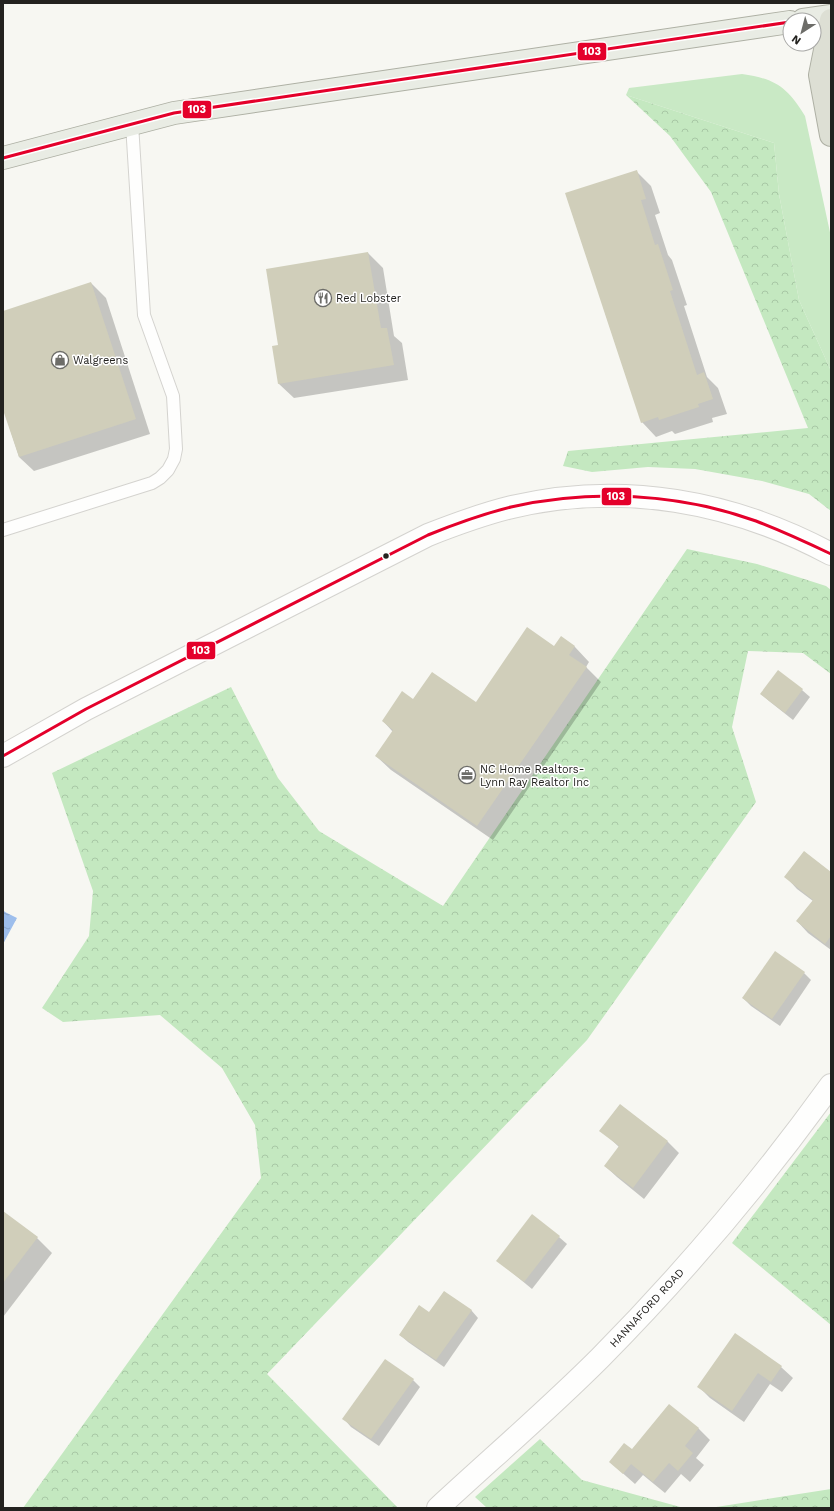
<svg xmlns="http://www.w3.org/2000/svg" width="834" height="1511" viewBox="0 0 834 1511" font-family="'Work Sans',sans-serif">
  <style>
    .grass { fill: #c9e9c5 }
    .forest { fill: url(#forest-crowns) }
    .water { fill: url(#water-ripples) }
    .shadow { fill: #0003 }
    .building { fill: #d0ceba }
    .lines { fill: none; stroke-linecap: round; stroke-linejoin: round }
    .service-casing { stroke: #d4d3cf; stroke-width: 14 }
    .minor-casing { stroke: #d4d3cf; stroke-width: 24 }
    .primary-casing { stroke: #aeb0a4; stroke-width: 24 }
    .motorway-casing { stroke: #aeb0a4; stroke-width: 24 }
    .service { stroke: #fefefd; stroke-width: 12 }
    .minor { stroke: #fefefd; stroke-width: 22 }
    .primary { stroke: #e9ece4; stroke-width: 22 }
    .motorway { stroke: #dddfd4; stroke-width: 22 }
    .bus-1-casing { stroke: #fff; stroke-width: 6 }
    .bus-1 { stroke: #e4002b; stroke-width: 3 }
    .bus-dot { fill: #23221f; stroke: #fff; stroke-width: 1.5 }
    .labels { text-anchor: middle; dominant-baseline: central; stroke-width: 3; stroke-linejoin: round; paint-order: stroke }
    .poi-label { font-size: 11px; fill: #23221f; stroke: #fff; text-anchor: start }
    .street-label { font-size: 11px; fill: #23221f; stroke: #fff }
    .line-badge { stroke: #fff; stroke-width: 1.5 }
    .badge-label { font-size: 11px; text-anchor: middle; font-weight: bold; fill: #fff }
  </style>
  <defs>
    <pattern id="forest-crowns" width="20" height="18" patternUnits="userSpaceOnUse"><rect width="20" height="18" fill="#c4e8c0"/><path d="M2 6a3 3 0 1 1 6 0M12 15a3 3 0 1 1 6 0" fill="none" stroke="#a8c7a5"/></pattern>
    <pattern id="water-ripples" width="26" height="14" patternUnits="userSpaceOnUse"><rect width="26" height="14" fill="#9dbeec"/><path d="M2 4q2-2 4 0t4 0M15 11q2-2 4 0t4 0" fill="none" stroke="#87a3ca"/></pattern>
  </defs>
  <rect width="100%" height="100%" fill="#f7f7f2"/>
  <!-- grass -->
  <path class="grass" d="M742,74C776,79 787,87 805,116L831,237V371L799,300L779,194L774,143L626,95L629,88Z"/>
  <!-- forest -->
  <g class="forest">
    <path d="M626,95L774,143L779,194L799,300L831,371V511L809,494L762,481L695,469L648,467L592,472L563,466L568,451L808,428L711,192L670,136Z"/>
    <path d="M687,549L757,564L826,586L831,590V674L803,653L748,651L732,727L756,802L587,1040L267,1374L398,1508H23L261,1178L255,1125L222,1068L160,1015L63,1022L42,1008L89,936L93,891L52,773L231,687L278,778L319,831L443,906Z"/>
    <path d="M831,1112V1325L732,1243Z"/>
    <path d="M540,1439L582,1480L684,1508H487L475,1497Z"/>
    <path d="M831,1489V1508H710Z"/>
  </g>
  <!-- water -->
  <path class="water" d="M3,910L5,912L17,918L3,944Z"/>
  <!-- shadow -->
  <g class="shadow">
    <path d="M636,171L651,186L660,213L655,215L668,255L672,260L687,305L684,306L707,377L718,388L727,414L712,418L713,422L675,434L672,431L656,437L642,422Z"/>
    <path d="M368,253L383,268L394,336L402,343L408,380L294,398L279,384L280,345Z"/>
    <path d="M91,283L106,298L150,434L34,471L19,457L3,407V312Z"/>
    <path d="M561,638L575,647L589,662L586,667L601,682L493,840L391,770L376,756L393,732L383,721L414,700L476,703L555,647Z"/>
    <path d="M802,690L810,697L793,720L769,701L761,694Z"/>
    <path d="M831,873V950L808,933L797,921L813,901L797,889L786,877Z"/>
    <path d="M804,973L811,980L780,1026L751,1006L743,998Z"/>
    <path d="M620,1105L668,1142L679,1153L644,1199L617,1177L605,1166L619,1147L601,1130Z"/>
    <path d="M3,1214L37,1238L52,1253L3,1317Z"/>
    <path d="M559,1237L567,1244L532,1289L498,1261Z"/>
    <path d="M471,1310L478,1318L444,1367L408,1342L400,1335L430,1314Z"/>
    <path d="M781,1367L793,1378L782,1392L770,1384L744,1422L710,1398L699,1387Z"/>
    <path d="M413,1380L420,1387L379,1446L351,1427L344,1419Z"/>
    <path d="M669,1405L699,1429L710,1440L696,1458L704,1465L690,1482L681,1474L665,1493L643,1475L635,1484L610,1462L632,1451Z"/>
  </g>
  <!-- building -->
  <g class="building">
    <path d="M637,170L646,199L641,200L655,245L658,244L673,290L670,291L697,375L704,372L713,399L698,404L699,407L659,420L658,417L641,423L565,193Z"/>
    <path d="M368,252L381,328H387L394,365L278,384L272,346L278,345L266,269Z"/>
    <path d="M91,282L136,419L19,457L3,410V311Z"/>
    <path d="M527,627L554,646L561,636L575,646L569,655L587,667L477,826L375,756L393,730L382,721L402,691L413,699L432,672L476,702Z"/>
    <path d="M778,670L803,689L785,713L760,694Z"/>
    <path d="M804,851L831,872V936L825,944L796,921L813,900L784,877Z"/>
    <path d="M775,951L805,972L772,1019L742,998Z"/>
    <path d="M620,1104L668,1141L633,1188L604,1166L619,1146L599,1131Z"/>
    <path d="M3,1211L38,1237L3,1283Z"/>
    <path d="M532,1214L560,1236L524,1282L496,1261Z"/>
    <path d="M444,1291L472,1310L436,1360L399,1335L419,1305L429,1312Z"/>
    <path d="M735,1333L782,1366L771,1382L758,1373L732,1411L697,1387Z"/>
    <path d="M385,1359L414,1379L371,1439L342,1419Z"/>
    <path d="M669,1404L699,1428L685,1446L693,1453L678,1471L669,1463L653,1482L631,1464L623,1474L609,1462L624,1443L632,1449Z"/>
  </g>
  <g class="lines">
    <!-- service casing -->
    <g class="service-casing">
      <path id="service" d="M3,530L152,483L160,478L168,470L174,459L176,449L173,396L144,315L132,124"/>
    </g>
    <!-- minor casing -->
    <g class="minor-casing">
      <g id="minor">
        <path d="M3,756L86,709L428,535C456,524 483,514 512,507C622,481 732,501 831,554"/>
        <path d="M438,1508C492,1458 548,1410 600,1358C684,1273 761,1182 831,1085"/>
      </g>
    </g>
    <!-- primary casing -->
    <g class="primary-casing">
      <g id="primary">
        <path d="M803,20L831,16"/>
        <path d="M3,158L174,113L790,22"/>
      </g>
    </g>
    <!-- motorway casing -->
    <g class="motorway-casing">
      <path id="motorway" d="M831,20L820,75L831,135"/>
    </g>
    <!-- service -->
    <use href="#service" class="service"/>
    <!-- minor -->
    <use href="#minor" class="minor"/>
    <!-- primary -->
    <use href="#primary" class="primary"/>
    <!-- motorway -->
    <use href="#motorway" class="motorway"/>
    <!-- bus-1 casing -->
    <g class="bus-1-casing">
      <g id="bus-1">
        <path d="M3,158L174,113L790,22"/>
        <path d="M3,756L86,709L428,535C455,524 483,514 511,507C592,489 678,493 756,521C782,531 806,542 831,554"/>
      </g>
    </g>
    <!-- bus-1 -->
    <use href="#bus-1" class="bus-1"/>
  </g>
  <!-- icons -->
  <defs>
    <g id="restaurant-ring" transform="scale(0.9)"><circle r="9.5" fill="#fff" stroke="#6d6d69" stroke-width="1.5"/><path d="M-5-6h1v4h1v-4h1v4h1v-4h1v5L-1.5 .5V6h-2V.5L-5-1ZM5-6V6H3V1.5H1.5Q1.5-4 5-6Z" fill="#6d6d69"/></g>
    <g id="shop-ring" transform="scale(0.9)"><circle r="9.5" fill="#fff" stroke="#6d6d69" stroke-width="1.5"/><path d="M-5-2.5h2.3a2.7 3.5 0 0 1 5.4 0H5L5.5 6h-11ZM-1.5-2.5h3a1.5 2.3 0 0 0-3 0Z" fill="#6d6d69"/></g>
    <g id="office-ring" transform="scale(0.9)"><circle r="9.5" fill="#fff" stroke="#6d6d69" stroke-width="1.5"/><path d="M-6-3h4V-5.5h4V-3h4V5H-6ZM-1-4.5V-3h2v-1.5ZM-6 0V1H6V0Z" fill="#6d6d69"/></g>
  </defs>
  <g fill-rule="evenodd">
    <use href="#restaurant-ring" x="323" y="298"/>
    <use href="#shop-ring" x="60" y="360"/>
    <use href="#office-ring" x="467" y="775"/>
  </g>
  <!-- markers -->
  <circle class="bus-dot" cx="386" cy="556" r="3.5"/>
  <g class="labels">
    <!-- poi labels -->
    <g class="poi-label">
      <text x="336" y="298">Red Lobster</text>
      <text x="73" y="360">Walgreens</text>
      <text x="480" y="769">NC Home Realtors-<tspan x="480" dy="13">Lynn Ray Realtor Inc</tspan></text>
    </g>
    <!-- street labels -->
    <g class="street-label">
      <text transform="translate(647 1308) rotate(-47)">HANNAFORD ROAD</text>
    </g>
  </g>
  <g class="line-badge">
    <rect x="577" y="42" width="30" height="19" rx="4" fill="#e4002b"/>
    <rect x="182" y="100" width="30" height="19" rx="4" fill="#e4002b"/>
    <rect x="601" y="487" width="31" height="19" rx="4" fill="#e4002b"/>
    <rect x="186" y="641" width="30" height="19" rx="4" fill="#e4002b"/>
  </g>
  <g class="badge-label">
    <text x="592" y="55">103</text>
    <text x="197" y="113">103</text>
    <text x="616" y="500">103</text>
    <text x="201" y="654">103</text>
  </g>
  <!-- border -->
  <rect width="834" height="1511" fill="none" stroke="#23221f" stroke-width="8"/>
  <!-- north arrow -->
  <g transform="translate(802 32) rotate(216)"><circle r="19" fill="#ffffff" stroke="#a7a7a5"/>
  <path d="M0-3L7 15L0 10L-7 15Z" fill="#6d6d69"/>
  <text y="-6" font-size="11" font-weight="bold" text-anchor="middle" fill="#23221f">N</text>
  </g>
</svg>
